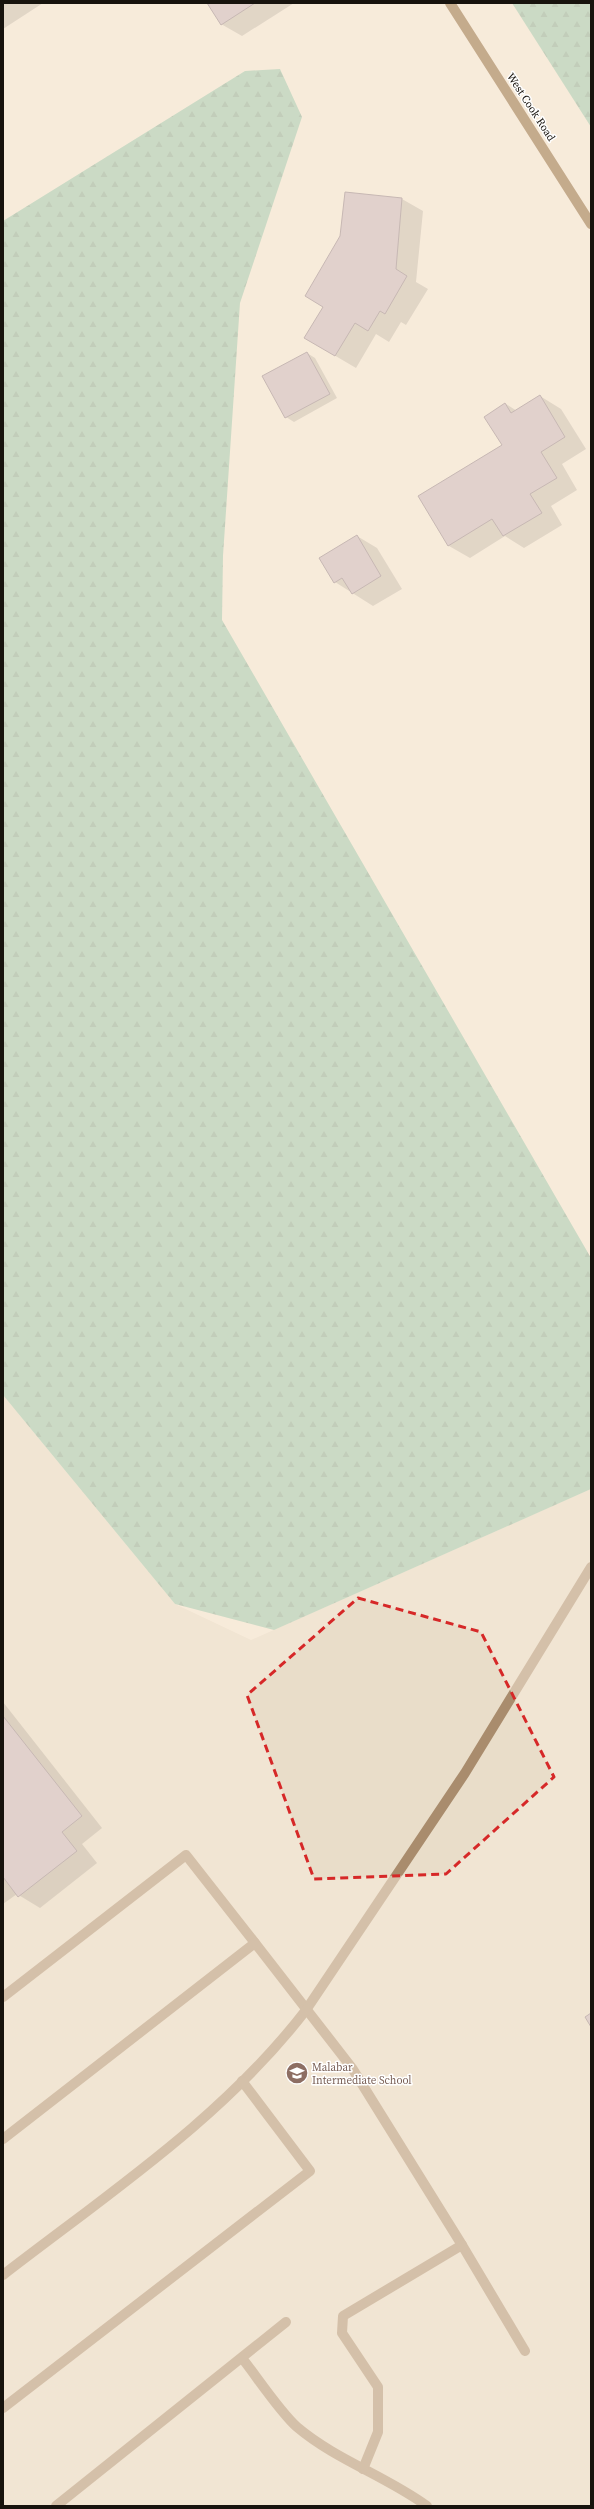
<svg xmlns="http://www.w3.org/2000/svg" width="594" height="2509" viewBox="0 0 594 2509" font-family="'Source Serif 4',serif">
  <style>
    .education { fill: #e9ddc9 }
    .forest { fill: url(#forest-firs) }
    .shadow { fill: #0003 }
    .building { fill: #c5b1bb; stroke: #8c7a84 }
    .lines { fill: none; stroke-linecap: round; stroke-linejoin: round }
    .lane { stroke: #a98c6d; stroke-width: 10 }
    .secondary { stroke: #865d2d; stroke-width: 10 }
    .marked { fill: none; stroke: #d62828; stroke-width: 3; stroke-dasharray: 8 5; stroke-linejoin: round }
    .labels { text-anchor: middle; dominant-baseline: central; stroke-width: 3; stroke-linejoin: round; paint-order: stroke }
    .street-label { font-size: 11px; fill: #17130d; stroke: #fff }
    .education-label { font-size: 11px; fill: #785e54; stroke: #fff; text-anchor: start }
  </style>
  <defs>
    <pattern id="forest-firs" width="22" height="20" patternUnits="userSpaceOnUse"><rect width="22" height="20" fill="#96c6ab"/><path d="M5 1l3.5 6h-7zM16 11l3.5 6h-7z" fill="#81a992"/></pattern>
  </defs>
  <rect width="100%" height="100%" fill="#f7ebda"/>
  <!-- education -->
  <path class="education" d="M3,1395L175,1604L251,1640L591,1489V2506H3Z"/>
  <!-- forest -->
  <g class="forest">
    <path d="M512,3H591V127Z"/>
    <path d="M280,69L302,117L240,303L223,556L222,620L591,1258V1489L274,1630L175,1604L3,1395V221L245,71Z"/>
  </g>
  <!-- shadow -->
  <g class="shadow">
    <path d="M3,3H43L3,29Z"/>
    <path d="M208,3H294L242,36L221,24Z"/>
    <path d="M345,194L402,199L423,211L416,282L428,289L406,325L401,322L389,342L376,334L356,368L305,338L324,307L341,237Z"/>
    <path d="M307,353L315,358L337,398L294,422L286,417Z"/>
    <path d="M540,396L561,409L586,449L562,464L577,490L551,506L562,525L524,548L505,536L470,558L449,546L419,497L503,446L506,404L517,411Z"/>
    <path d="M357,536L377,548L402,589L373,606L335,582Z"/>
    <path d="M3,1702L102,1828L82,1844L97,1863L40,1908L17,1894L3,1904Z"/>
  </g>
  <!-- building -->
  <g class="building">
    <path d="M207,3H255L221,25Z"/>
    <path d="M345,192L402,198L396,269L407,276L385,314L380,311L368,331L355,323L335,356L304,338L323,307L305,296L340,236Z"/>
    <path d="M307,352L330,394L285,418L262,376Z"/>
    <path d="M540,395L565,437L541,452L557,478L530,494L542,513L503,536L492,519L448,546L418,496L502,445L484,417L505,403L511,413Z"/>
    <path d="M357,535L381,576L352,594L342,578L334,583L319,558Z"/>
    <path d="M3,1716L82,1816L62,1832L77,1851L18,1897L3,1877Z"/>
    <path d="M591,2013V2027L585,2017Z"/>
  </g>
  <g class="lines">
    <!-- lane -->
    <g class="lane">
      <path d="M3,1997L186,1855L255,1943"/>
      <path d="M3,2139L255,1943L352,2068L462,2245"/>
      <path d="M3,2275C109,2193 224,2117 306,2010L465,1773L591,1567"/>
      <path d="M242,2358C257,2377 280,2412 297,2427C336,2460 386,2476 427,2506"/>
      <path d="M3,2408L310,2171L242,2081"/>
      <path d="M363,2469L378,2432V2387L342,2333L343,2316L462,2245L525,2351"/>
      <path d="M56,2506L286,2322"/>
    </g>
    <!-- secondary -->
    <path class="secondary" d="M450,3L591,224"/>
  </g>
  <!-- marked area -->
  <path d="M0 0H594V2509H0ZM358,1598L481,1632L554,1777L446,1874L314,1879L247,1695Z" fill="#f7ebda" fill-opacity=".55" fill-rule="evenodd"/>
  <path class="marked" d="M358,1598L481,1632L554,1777L446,1874L314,1879L247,1695Z"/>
  <!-- icons -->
  <defs>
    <g id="school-disc" transform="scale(1.15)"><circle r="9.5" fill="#8d6e63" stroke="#fff"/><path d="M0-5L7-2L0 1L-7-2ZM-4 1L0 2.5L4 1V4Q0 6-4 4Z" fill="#fff"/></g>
  </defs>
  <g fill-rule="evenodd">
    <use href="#school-disc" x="297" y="2073"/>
  </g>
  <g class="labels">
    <!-- street labels -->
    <g class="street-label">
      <text transform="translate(531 107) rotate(57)">West Cook Road</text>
    </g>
    <!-- education labels -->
    <g class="education-label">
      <text x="312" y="2067">Malabar<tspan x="312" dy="13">Intermediate School</tspan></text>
    </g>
  </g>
  <!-- border -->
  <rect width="594" height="2509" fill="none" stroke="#17130d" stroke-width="8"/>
</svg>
